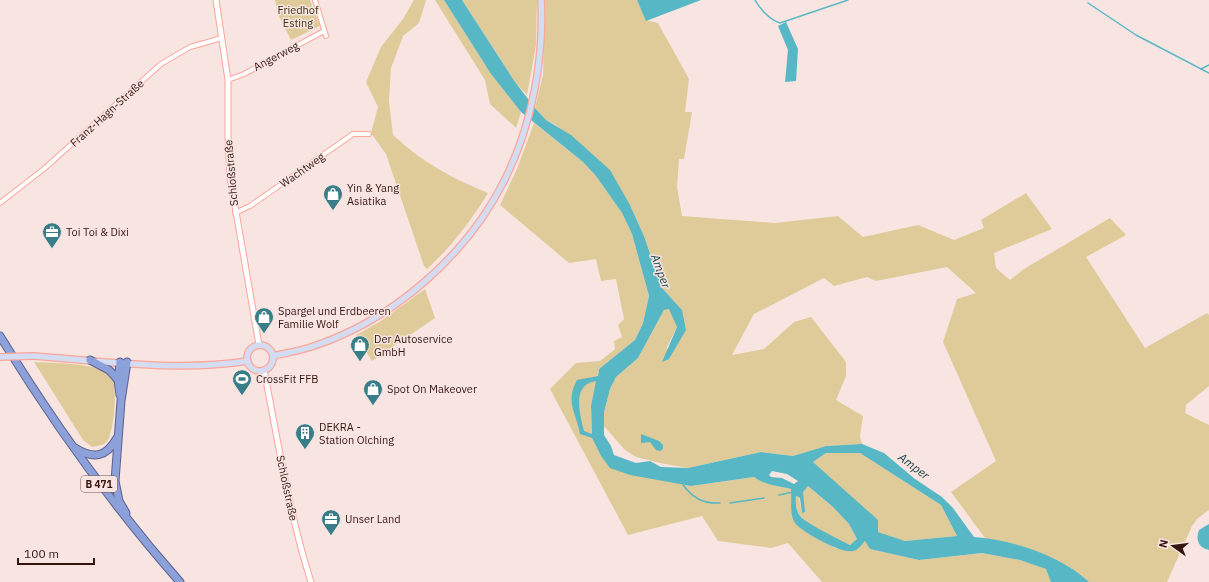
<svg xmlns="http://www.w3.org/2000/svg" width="1209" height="582" viewBox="0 0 1209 582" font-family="'IBM Plex Sans',sans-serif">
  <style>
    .green { fill: #dfcb99 }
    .water { fill: #58b7c5; fill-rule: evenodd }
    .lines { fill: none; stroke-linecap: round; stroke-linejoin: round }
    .stream { stroke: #58b7c5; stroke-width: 1.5 }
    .minor-casing { stroke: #fda599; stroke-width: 6 }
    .tertiary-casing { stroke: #fda599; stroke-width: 7 }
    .secondary-casing { stroke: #fda599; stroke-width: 8 }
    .trunk-casing { stroke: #5b608e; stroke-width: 9 }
    .minor { stroke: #fff; stroke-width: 4 }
    .tertiary { stroke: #fff; stroke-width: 5 }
    .secondary { stroke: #d4dcf1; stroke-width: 5.5 }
    .trunk { stroke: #8ca0da; stroke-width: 7 }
    .secondary-bridge-casing { stroke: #fda599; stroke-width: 8; stroke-linecap: butt }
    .secondary-bridge { stroke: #d4dcf1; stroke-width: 5.5 }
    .labels { text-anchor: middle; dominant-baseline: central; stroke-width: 3; stroke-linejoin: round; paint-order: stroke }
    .shield { fill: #f8e5e2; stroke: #705350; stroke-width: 1 }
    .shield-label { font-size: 10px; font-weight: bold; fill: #351511 }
    .park-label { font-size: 11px; fill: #3c3012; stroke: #f8e5e2 }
    .street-label { font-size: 11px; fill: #351511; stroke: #f8e5e2 }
    .poi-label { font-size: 11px; fill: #351511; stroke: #f8e5e2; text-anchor: start }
    .water-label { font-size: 12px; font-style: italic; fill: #18444a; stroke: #f8e5e2 }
  </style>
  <rect width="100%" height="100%" fill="#f8e5e2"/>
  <!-- green -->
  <g class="green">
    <path d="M275,0H310L320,26L291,40L279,16Z"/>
    <path d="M414,0H426L419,23L403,36L391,68L389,101L393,135C424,163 449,177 488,193C471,221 452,246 427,269L424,266L386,154L371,133L378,107L366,82L381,47L403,19Z"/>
    <path d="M435,0H444L491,74L521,112L516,128L490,104L485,80Z"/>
    <path d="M462,0H537L536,45L527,95L515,82Z"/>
    <path d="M545,0H637L646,20L658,23L689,79L685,112H692L684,159H679L677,187L682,216L775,223L838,216L863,237L918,225L954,240L984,228L981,220L1026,193L1052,229L994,253L996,268L1010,280L1024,269L1110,218L1126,235L1086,257L1145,348L1207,313L1209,315V386L1186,405L1185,413L1209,425V510L1197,519L1192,526L1167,582H1089C1059,554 1023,547 985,538L951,492L996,461L943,342L957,299L976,293L947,267L876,281L867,277L834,286L824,278L754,314L732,355L764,349L794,322L811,317L846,362V376L836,400L863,416L860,436L862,444L826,446L793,456L761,452L688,468L660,463L636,457L625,450L603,425L604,412L610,389L616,377L638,358L664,310L670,309L677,327L667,347L669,359L682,310L662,288L644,236L630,205L556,125L546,120L535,108L543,75Z"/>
    <path d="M534,123L583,162L596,176L622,213L632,234L649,296L643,323L635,340L599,369L591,406L592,438L601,456L672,482L691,486L754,477C766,486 778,485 792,489V513L821,540L835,548L858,549L865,541L871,549L919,560L982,553L1020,560L1047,569L1051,582H822L788,543L771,548L718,541L702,516L628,535L550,389L576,363L600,361L615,349L614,341L622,337L618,325L624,319L616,279L601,281L596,259L569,263L500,205L517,169Z"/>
    <path d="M425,289L435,318L372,361L356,335L381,321Z"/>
    <path d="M34,362C53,363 96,363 110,374C119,381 114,430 108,440C105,445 98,446 92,447L83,440Z"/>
    <path d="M826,453H860L941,505L957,536L905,541L878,532L813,462Z"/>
    <path d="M808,486L833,507L849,524L857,539L850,545C834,538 802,525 796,508C794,505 795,500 796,496L799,498L802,513V492Z"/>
  </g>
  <!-- water -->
  <g class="water">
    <path d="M444,0H462L515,82L535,108L546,120L571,135L610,170L630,205L644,236L662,288L682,310L686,330L669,359L662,362L677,327L669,309L664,310L638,358L616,377L610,389L604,412V435L611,446L614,455L636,463L650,461L661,467L688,468L761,452L793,456L826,446L862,444L884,453L915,479L942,497L953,508L974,537C1012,540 1061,555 1089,582H1051L1046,569L1020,560L982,553L919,560L870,549L865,541C861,546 858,550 853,551C841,554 802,532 795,523C789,514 792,499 791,489C777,485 766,486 754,477L691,486L630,475L610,468L601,456L592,438L580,434C576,412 565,403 577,380L598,376L599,369L635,340L643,323L649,296L632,234L622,213L596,176L583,162L521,112L491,74ZM596,381L591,406L592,434L584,431C580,414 571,385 596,381ZM826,453H860L941,505L957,536L905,541L878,532V520L813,462ZM772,471L787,474L798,481L794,484L782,478L771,477L769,475ZM808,486L833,507L849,524L857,539L850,545C839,540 829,534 819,529C803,519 794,517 796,496L800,498L802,513L805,512L803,492Z"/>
    <path d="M637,0H701L646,21Z"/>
    <path d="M786,22L798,49L796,81L785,82L788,50L778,26Z"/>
    <path d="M641,434L659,441L663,445V449L660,451L656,450L650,442L641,443Z"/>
    <path d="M1209,524V550C1199,548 1195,540 1199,530Z"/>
  </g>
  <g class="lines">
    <!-- stream -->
    <g class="stream">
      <path d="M755,0C760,9 770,20 780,23L848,0"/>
      <path d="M1088,3L1136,35L1209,73"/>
      <path d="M1201,69L1209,65"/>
      <path d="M683,485C693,498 703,504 720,503"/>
      <path d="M779,495L793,492"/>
      <path d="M730,503L764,498"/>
    </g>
    <!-- minor casing -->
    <g class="minor-casing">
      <g id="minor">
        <path d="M315,0L326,36"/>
        <path d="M228,80L244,74L324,31"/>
        <path d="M0,203L45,168L161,64L190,47L222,38"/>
        <path d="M235,213L250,206L353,134H369"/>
      </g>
    </g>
    <!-- tertiary casing -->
    <g class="tertiary-casing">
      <g id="tertiary">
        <path d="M216,0L228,80V136L230,177L259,345"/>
        <path d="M264,370C278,441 289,513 311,582"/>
      </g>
    </g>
    <!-- secondary casing -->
    <g class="secondary-casing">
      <g id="secondary">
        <circle cx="260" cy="358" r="13"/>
        <path d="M33,356C104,361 177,372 248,361"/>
        <path d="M273,356C285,353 299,351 311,347C392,321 467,256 505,179C532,125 544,60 541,0"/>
      </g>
    </g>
    <!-- trunk casing -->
    <g class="trunk-casing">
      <g id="trunk">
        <path d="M0,336C54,424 112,505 180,582"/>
        <path d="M90,360L109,370L118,380"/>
        <path d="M120,362L118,380L120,395"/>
        <path d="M75,448C93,459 106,458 117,438"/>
        <path d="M126,513L119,501L115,481L121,401L127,362"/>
      </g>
    </g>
    <!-- minor -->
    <use href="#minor" class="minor"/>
    <!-- tertiary -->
    <use href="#tertiary" class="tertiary"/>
    <!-- secondary -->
    <use href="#secondary" class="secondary"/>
    <!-- trunk -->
    <use href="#trunk" class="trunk"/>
    <!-- secondary-bridge casing -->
    <g class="secondary-bridge-casing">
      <path id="secondary-bridge" d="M0,357L33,356"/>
    </g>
    <!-- secondary-bridge -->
    <use href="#secondary-bridge" class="secondary-bridge"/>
  </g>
  <!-- icons -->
  <defs>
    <g id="shop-pin" transform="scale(1)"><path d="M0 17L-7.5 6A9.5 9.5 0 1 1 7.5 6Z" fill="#377e89" stroke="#f8e5e2"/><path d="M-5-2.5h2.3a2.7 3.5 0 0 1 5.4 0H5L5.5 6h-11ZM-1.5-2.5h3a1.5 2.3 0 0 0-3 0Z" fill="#fff"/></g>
    <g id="office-pin" transform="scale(1)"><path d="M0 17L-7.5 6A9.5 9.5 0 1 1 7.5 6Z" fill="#377e89" stroke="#f8e5e2"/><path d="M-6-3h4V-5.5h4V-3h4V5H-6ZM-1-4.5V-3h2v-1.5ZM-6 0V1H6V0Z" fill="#fff"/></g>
    <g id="stadium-pin" transform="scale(1)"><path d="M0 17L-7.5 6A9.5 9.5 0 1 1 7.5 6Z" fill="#377e89" stroke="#f8e5e2"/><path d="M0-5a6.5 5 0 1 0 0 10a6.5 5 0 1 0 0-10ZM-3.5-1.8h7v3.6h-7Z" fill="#fff"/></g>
    <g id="building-pin" transform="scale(1)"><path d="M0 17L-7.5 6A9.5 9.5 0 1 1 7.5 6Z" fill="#377e89" stroke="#f8e5e2"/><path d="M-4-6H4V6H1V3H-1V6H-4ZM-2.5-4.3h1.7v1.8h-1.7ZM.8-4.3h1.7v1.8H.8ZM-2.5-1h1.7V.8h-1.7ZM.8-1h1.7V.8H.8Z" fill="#fff"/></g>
  </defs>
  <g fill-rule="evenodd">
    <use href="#shop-pin" x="333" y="194"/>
    <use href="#office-pin" x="52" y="232"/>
    <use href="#shop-pin" x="264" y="317"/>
    <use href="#shop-pin" x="360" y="345"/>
    <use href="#stadium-pin" x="242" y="379"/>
    <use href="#shop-pin" x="373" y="389"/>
    <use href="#building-pin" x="305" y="433"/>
    <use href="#office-pin" x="331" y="519"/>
  </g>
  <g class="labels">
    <!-- shield labels -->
    <rect class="shield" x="81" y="476" width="36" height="16" rx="3"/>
    <g class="shield-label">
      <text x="99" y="484">B 471</text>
    </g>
    <!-- park labels -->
    <g class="park-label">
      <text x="298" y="10">Friedhof<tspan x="298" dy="13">Esting</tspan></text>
    </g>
    <!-- street labels -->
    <g class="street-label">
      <text transform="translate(276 56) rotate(-28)">Angerweg</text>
      <text transform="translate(107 113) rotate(-42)">Franz-Hagn-Straße</text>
      <text transform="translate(302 170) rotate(-35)">Wachtweg</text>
      <text transform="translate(231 173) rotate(-95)">Schloßstraße</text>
      <text transform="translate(287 488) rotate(78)">Schloßstraße</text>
    </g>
    <!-- poi labels -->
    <g class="poi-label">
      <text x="347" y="188">Yin &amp; Yang<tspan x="347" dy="13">Asiatika</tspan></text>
      <text x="66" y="232">Toi Toi &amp; Dixi</text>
      <text x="278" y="311">Spargel und Erdbeeren<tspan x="278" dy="13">Familie Wolf</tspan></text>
      <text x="374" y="339">Der Autoservice<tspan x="374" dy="13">GmbH</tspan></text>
      <text x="256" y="379">CrossFit FFB</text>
      <text x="387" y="389">Spot On Makeover</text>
      <text x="319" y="427">DEKRA -<tspan x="319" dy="13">Station Olching</tspan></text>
      <text x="345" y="519">Unser Land</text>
    </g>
    <!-- water labels -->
    <g class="water-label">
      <text transform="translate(661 271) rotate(70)">Amper</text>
      <text transform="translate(914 466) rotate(37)">Amper</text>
    </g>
  </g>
  <!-- north arrow -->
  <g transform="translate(1173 546) rotate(284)" stroke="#f8e5e2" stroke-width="3" paint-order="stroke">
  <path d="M0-3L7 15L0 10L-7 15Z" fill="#351511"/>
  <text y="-6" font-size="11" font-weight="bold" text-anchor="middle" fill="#351511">N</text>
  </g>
  <!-- scale -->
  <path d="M18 558v6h76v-6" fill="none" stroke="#351511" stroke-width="2"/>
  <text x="24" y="558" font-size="12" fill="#351511" stroke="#f8e5e2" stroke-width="3" paint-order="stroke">100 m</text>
</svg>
